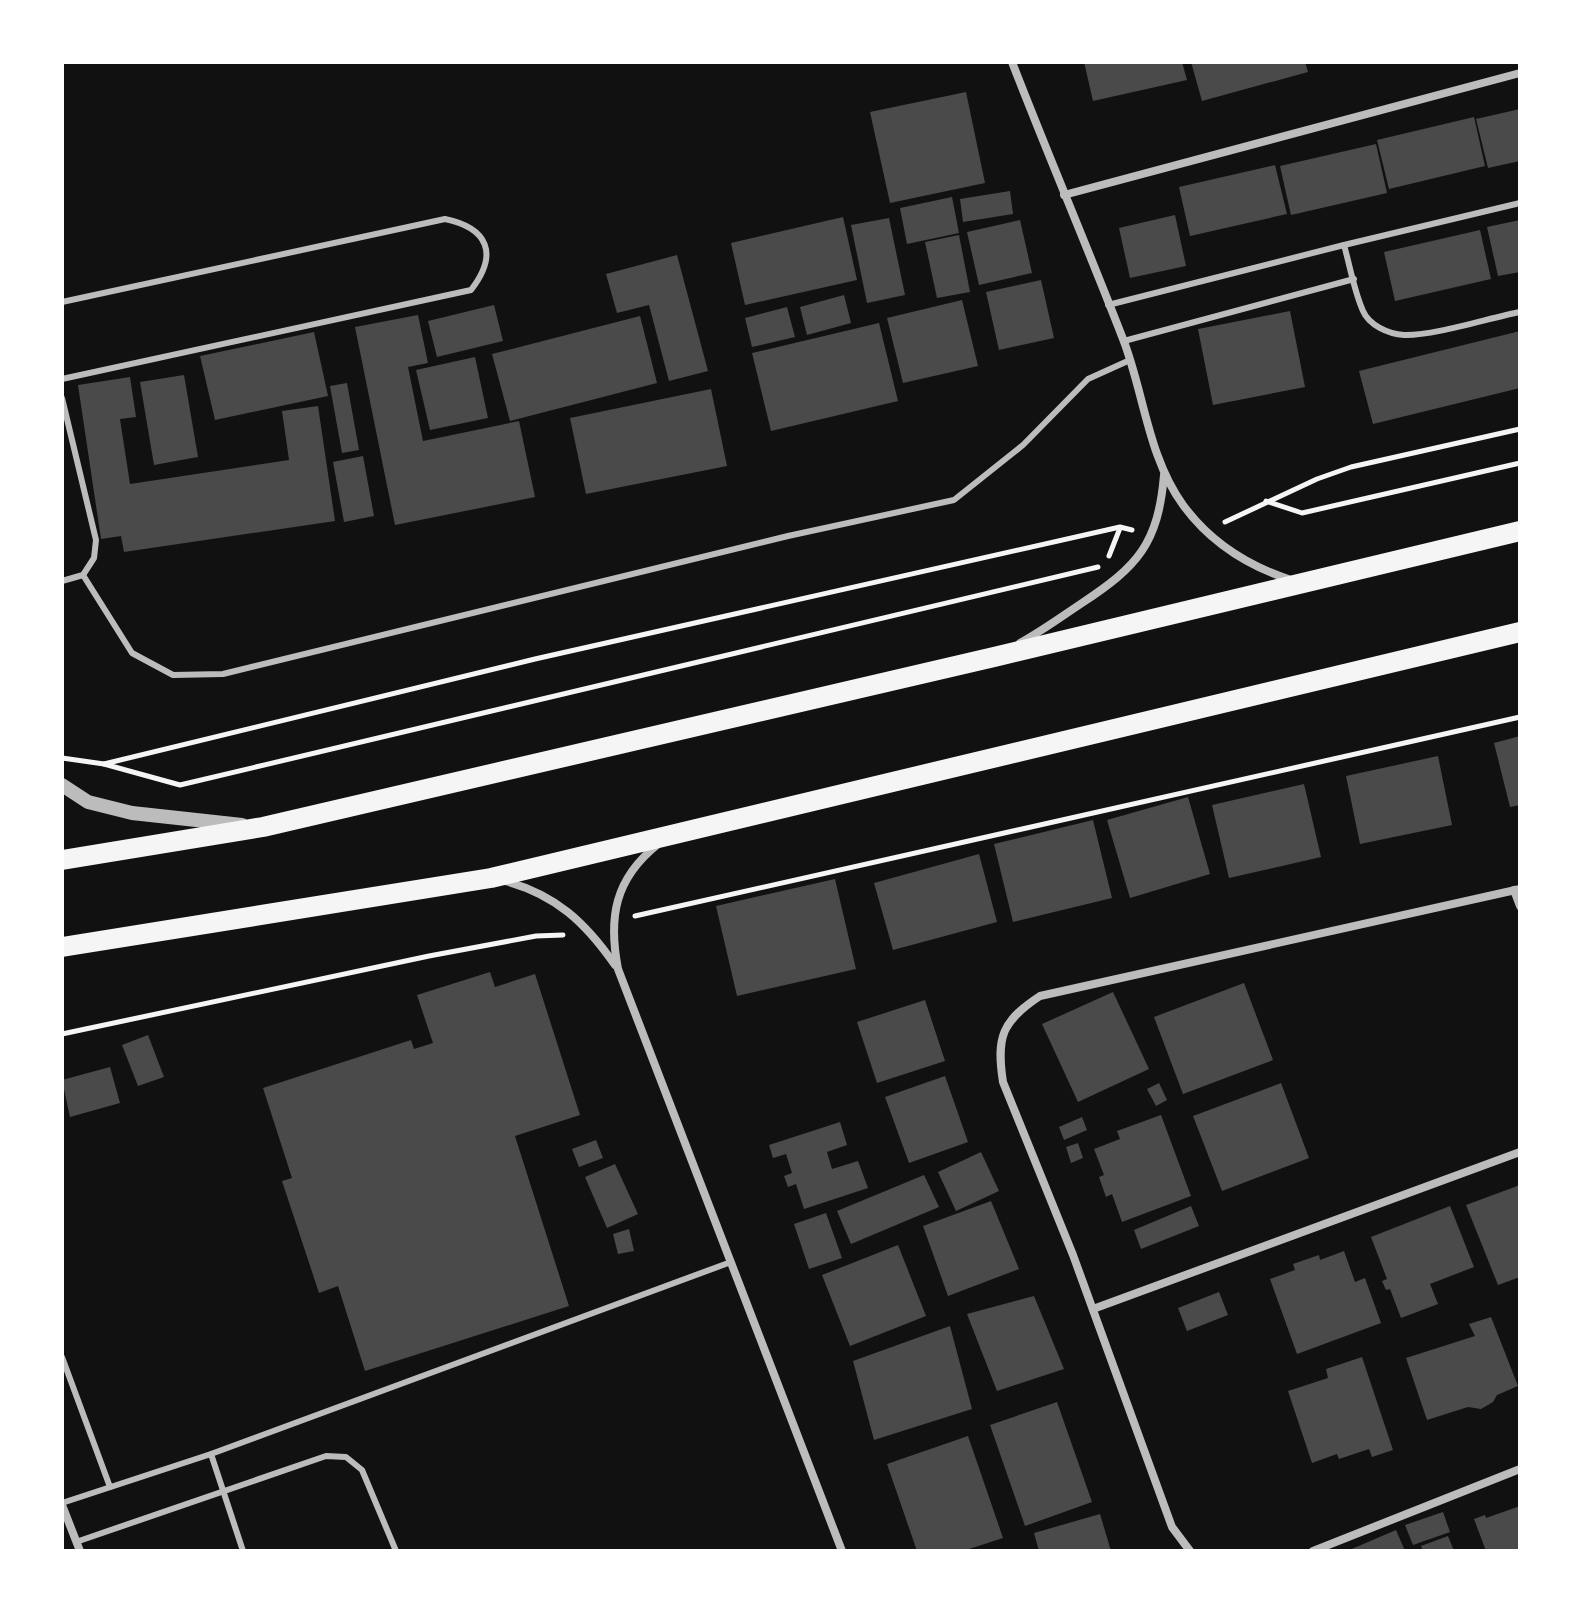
<svg xmlns="http://www.w3.org/2000/svg" width="1582" height="1613" viewBox="0 0 1582 1613" font-family="'Times New Roman',serif">
  <style>
    .building { fill: #4a4a4a }
    .lines { fill: none; stroke-linecap: round; stroke-linejoin: round }
    .path { stroke: #f5f5f5; stroke-width: 5 }
    .service { stroke: #bcbcbc; stroke-width: 6 }
    .minor { stroke: #bcbcbc; stroke-width: 8 }
    .tertiary { stroke: #bcbcbc; stroke-width: 14 }
    .primary { stroke: #f5f5f5; stroke-width: 20 }
  </style>
  <rect width="100%" height="100%" fill="#111"/>
  <!-- building -->
  <g class="building">
    <path d="M1084,62H1182L1187,80L1093,101Z"/>
    <path d="M1191,62H1305L1308,72L1202,101Z"/>
    <path d="M966,92L985,183L890,203L870,112Z"/>
    <path d="M1520,109V161L1488,168L1476,119Z"/>
    <path d="M1474,117L1485,166L1389,189L1377,140Z"/>
    <path d="M1376,144L1387,193L1291,215L1280,166Z"/>
    <path d="M1275,165L1287,214L1190,236L1179,187Z"/>
    <path d="M1010,191L1013,214L963,222L960,199Z"/>
    <path d="M952,197L959,233L907,244L900,208Z"/>
    <path d="M1175,215L1186,266L1130,278L1119,228Z"/>
    <path d="M843,217L857,280L745,305L731,243Z"/>
    <path d="M889,218L905,295L867,303L851,225Z"/>
    <path d="M1020,220L1032,273L979,285L967,232Z"/>
    <path d="M1520,220V272L1498,276L1487,227Z"/>
    <path d="M1480,230L1491,279L1395,301L1384,252Z"/>
    <path d="M959,235L970,292L937,298L925,242Z"/>
    <path d="M677,255L708,371L669,381L649,305L617,313L606,274Z"/>
    <path d="M1041,280L1054,338L999,350L986,292Z"/>
    <path d="M844,295L851,323L807,335L800,307Z"/>
    <path d="M962,300L978,366L903,383L887,318Z"/>
    <path d="M494,305L503,341L437,357L428,321Z"/>
    <path d="M787,307L795,337L752,347L745,318Z"/>
    <path d="M1290,311L1305,387L1213,405L1198,329Z"/>
    <path d="M418,315L428,363L408,367L423,441L519,421L535,497L395,525L355,327Z"/>
    <path d="M640,316L657,383L510,421L492,354Z"/>
    <path d="M879,323L898,401L771,431L752,353Z"/>
    <path d="M1520,331V388L1373,424L1359,371Z"/>
    <path d="M314,332L328,396L215,420L200,356Z"/>
    <path d="M475,357L488,418L430,430L416,370Z"/>
    <path d="M184,375L198,457L154,465L140,382Z"/>
    <path d="M130,377L136,417L120,419L130,484L289,460L282,411L318,406L335,521L124,552L121,536L101,539L78,385Z"/>
    <path d="M347,383L359,450L342,453L330,386Z"/>
    <path d="M711,389L727,466L586,494L570,418Z"/>
    <path d="M363,456L374,516L344,522L333,462Z"/>
    <path d="M1520,736V805L1510,807L1494,743Z"/>
    <path d="M1438,756L1452,825L1360,844L1346,776Z"/>
    <path d="M1304,784L1321,857L1229,878L1212,805Z"/>
    <path d="M1188,797L1210,874L1130,898L1107,820Z"/>
    <path d="M1093,820L1112,898L1013,922L994,844Z"/>
    <path d="M979,854L997,922L893,950L874,883Z"/>
    <path d="M835,879L856,969L737,996L716,906Z"/>
    <path d="M490,972L495,987L535,974L580,1115L515,1136L569,1306L365,1371L338,1286L319,1293L282,1181L292,1178L263,1088L411,1040L414,1049L433,1043L417,995Z"/>
    <path d="M1244,983L1273,1060L1183,1094L1154,1017Z"/>
    <path d="M1113,992L1149,1069L1078,1102L1042,1024Z"/>
    <path d="M925,1000L945,1061L877,1083L857,1022Z"/>
    <path d="M148,1035L164,1077L138,1086L122,1045Z"/>
    <path d="M110,1067L120,1103L70,1117L62,1080Z"/>
    <path d="M945,1076L968,1142L909,1163L885,1097Z"/>
    <path d="M1159,1083L1167,1100L1156,1106L1147,1089Z"/>
    <path d="M1281,1083L1309,1158L1222,1191L1193,1116Z"/>
    <path d="M1161,1115L1191,1196L1122,1222L1112,1194L1106,1197L1099,1177L1104,1175L1094,1149L1120,1139L1117,1131Z"/>
    <path d="M1082,1117L1087,1130L1064,1140L1059,1127Z"/>
    <path d="M840,1122L847,1145L827,1152L832,1169L858,1161L868,1188L804,1209L796,1184L788,1187L784,1176L792,1173L786,1154L773,1158L769,1145Z"/>
    <path d="M596,1140L603,1158L579,1167L572,1149Z"/>
    <path d="M1078,1143L1083,1158L1071,1163L1066,1147Z"/>
    <path d="M981,1152L999,1191L956,1211L938,1172Z"/>
    <path d="M615,1164L638,1214L607,1228L585,1177Z"/>
    <path d="M924,1175L939,1207L851,1244L837,1211Z"/>
    <path d="M1520,1185V1277L1498,1285L1466,1205Z"/>
    <path d="M991,1201L1019,1269L948,1296L923,1226Z"/>
    <path d="M1191,1206L1199,1226L1141,1249L1134,1230Z"/>
    <path d="M1450,1206L1474,1267L1430,1284L1438,1304L1401,1318L1390,1289L1386,1290L1382,1281L1387,1279L1371,1237Z"/>
    <path d="M826,1213L842,1258L809,1269L794,1224Z"/>
    <path d="M629,1229L634,1251L618,1254L613,1234Z"/>
    <path d="M898,1245L926,1316L850,1346L822,1275Z"/>
    <path d="M1344,1251L1355,1282L1365,1278L1381,1323L1297,1354L1270,1279L1295,1270L1293,1264L1319,1255L1320,1260Z"/>
    <path d="M1219,1292L1228,1315L1187,1331L1178,1308Z"/>
    <path d="M1034,1296L1064,1369L997,1391L967,1314Z"/>
    <path d="M1491,1317L1518,1386L1497,1395L1493,1402L1481,1409L1468,1407L1427,1420L1406,1358L1475,1336L1469,1324Z"/>
    <path d="M950,1326L972,1409L874,1440L853,1361Z"/>
    <path d="M1362,1357L1393,1450L1372,1457L1369,1449L1339,1459L1337,1454L1312,1463L1288,1391L1328,1378L1326,1369Z"/>
    <path d="M1057,1402L1092,1502L1025,1526L990,1425Z"/>
    <path d="M968,1436L1003,1538L963,1551H917L887,1464Z"/>
    <path d="M1520,1506V1551H1486L1474,1519L1485,1515L1486,1518Z"/>
    <path d="M1443,1512L1450,1532L1413,1545L1405,1525Z"/>
    <path d="M1100,1514L1111,1551H1039L1034,1533Z"/>
    <path d="M1396,1530L1405,1551H1347Z"/>
    <path d="M1448,1536L1454,1551H1423L1421,1546Z"/>
  </g>
  <g class="lines">
    <!-- path -->
    <g class="path">
      <path d="M1266,501L1302,513L1520,463"/>
      <path d="M1225,522L1317,479L1351,467L1520,429"/>
      <path d="M1109,556L1120,528"/>
      <path d="M62,758L104,764L535,659L1120,527L1132,530"/>
      <path d="M104,764L180,785L1098,567"/>
      <path d="M635,916L1520,717"/>
      <path d="M62,1034L429,956L536,936L563,935"/>
    </g>
    <!-- service -->
    <g class="service">
      <path d="M1344,245C1350,266 1354,291 1363,311C1369,325 1388,334 1404,335C1433,336 1489,318 1520,312"/>
      <path d="M62,302L445,219C488,228 499,254 471,290L62,379"/>
      <path d="M1108,305L1344,245L1520,203"/>
      <path d="M1124,341L1354,279"/>
      <path d="M62,398L96,540L94,558L83,575L62,581"/>
      <path d="M83,575L132,653L173,675L223,674L788,536L954,500L1023,445L1088,379L1130,360"/>
      <path d="M62,1357L110,1487"/>
      <path d="M211,1454L243,1551"/>
      <path d="M62,1503L211,1454L731,1262"/>
      <path d="M76,1542L326,1456L346,1457L362,1470L396,1551"/>
    </g>
    <!-- minor -->
    <g class="minor">
      <path d="M1012,62C1048,155 1087,246 1123,339C1144,393 1148,457 1183,505C1210,542 1248,566 1291,580"/>
      <path d="M1064,195L1520,73"/>
      <path d="M1020,643C1042,631 1061,617 1082,603C1138,566 1158,544 1164,475"/>
      <path d="M657,845C615,879 608,917 618,969L842,1551"/>
      <path d="M505,881C556,895 585,922 615,965"/>
      <path d="M1514,890L1520,906"/>
      <path d="M1093,1309L1520,1152"/>
      <path d="M62,1505L80,1551"/>
      <path d="M1190,1551L1172,1527L1073,1255L1003,1082C996,1037 1002,1021 1040,996L1520,889"/>
      <path d="M1313,1551L1520,1469"/>
    </g>
    <!-- tertiary -->
    <path class="tertiary" d="M62,785L88,802L132,813L242,825"/>
    <!-- primary -->
    <g class="primary">
      <path d="M62,860L263,827L994,657L1520,531"/>
      <path d="M62,947L491,878L1520,632"/>
    </g>
  </g>
  <!-- border -->
  <rect width="1582" height="1613" fill="none" stroke="#ffffff" stroke-width="128"/>
</svg>
